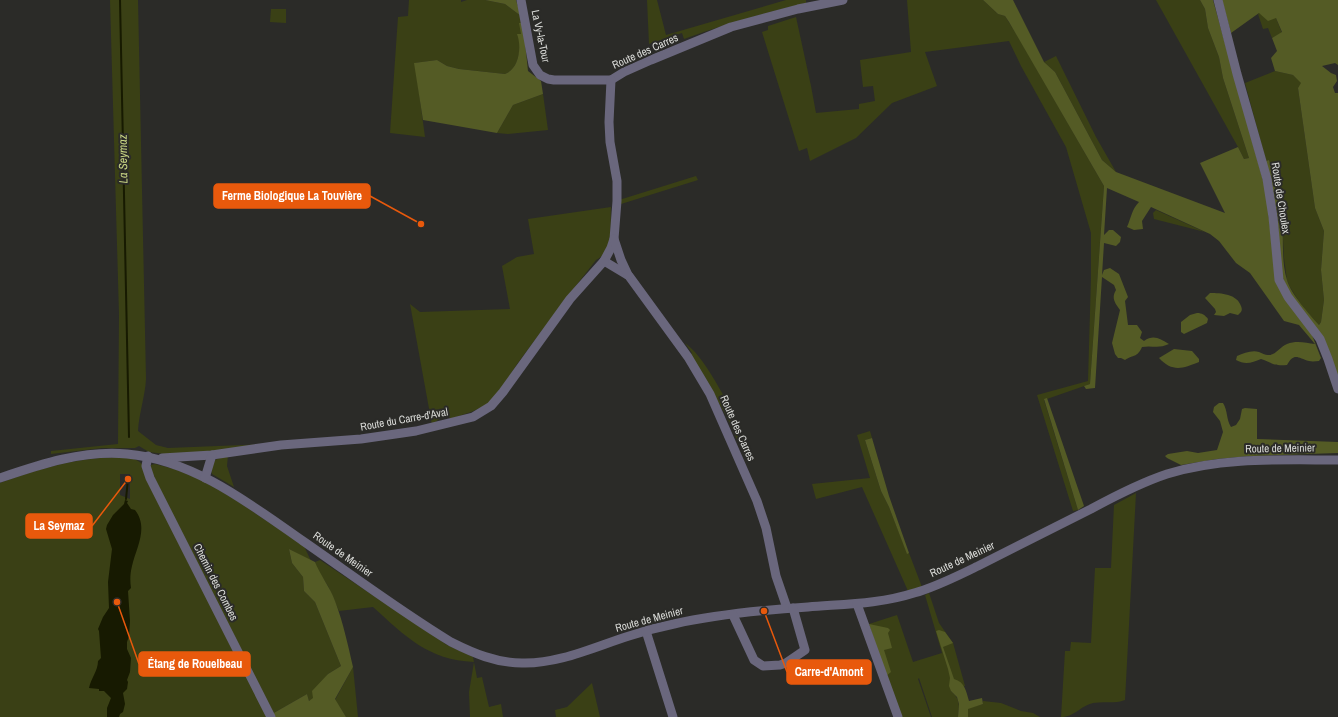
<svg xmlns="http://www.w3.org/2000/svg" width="1338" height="717" viewBox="0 0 1338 717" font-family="'Archivo Narrow',sans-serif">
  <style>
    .green { fill: #3a4015; fill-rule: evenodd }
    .forest { fill: #545b25 }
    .water { fill: #171a01 }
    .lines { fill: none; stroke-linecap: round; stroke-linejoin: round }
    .stream { stroke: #171a01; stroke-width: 2 }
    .minor { stroke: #6a677d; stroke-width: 9 }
    .labels { text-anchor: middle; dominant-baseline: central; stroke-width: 4; stroke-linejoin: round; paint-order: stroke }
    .street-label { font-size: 11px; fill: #dadbd8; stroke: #2b2b28 }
    .water-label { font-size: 12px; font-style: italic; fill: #c9d684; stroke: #2b2b28 }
    .leader { fill: none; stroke: #e8590c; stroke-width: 1.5 }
    .callout-dot { fill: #e8590c; stroke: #2b2b28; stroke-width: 1.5 }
    .callout { fill: #e8590c; stroke: #e8590c; stroke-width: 1.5 }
    .callout-label { font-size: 12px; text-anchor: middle; font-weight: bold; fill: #fff }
  </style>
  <rect width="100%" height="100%" fill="#2b2b28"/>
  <!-- green -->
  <g class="green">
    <path d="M110,0H138L146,379C145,397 139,413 138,431L156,445L168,448L267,444L214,452L165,454L149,452L139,446L135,448H102L51,454V451L118,444L119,314Z"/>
    <path d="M409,0H461V2L467,0H485L505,4L521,16V35H518C522,47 519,69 505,74L459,69L447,66L437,60L415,63L425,137L390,133L398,17L408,16Z"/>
    <path d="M647,0H657L666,35L786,0H806V3C765,13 724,24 684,39L682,33L649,44Z"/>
    <path d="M907,0H983L998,14L1005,16L1020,40L1104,186L1090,384L1044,400L1078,510L1073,511L1037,395L1088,381L1091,278V233L1066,147L1021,66L1009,41L925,52L937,86L892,103L856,138L810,161L807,148L799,151L762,32L768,30V26L796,17L811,86L816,113L859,109V104L875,101L873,86L863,87L860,60L911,52Z"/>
    <path d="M1156,0H1200L1205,9L1208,28L1219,57L1223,78L1249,158L1244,159L1238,147Z"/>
    <path d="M271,9H286V23L270,22Z"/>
    <path d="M1259,13L1276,18L1282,33L1272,38L1268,28L1263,29L1258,14Z"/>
    <path d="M1056,56L1096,137L1116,172L1102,160L1055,72L1044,62Z"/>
    <path d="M1275,71L1293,75L1302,83L1298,88L1315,208L1324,231L1321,270L1324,300L1321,322L1319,325L1303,308L1290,287L1287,280L1284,258L1282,219L1269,160L1266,161L1245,83Z"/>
    <path d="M543,94L548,130L508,134L497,133L513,105Z"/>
    <path d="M696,176L698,180L621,204L619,200Z"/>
    <path d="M611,207C610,225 614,251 596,260C570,293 545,326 520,360C510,373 503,391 490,402C480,410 464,414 451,419L449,417L446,413L432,425L410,304L420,312L510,309L502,266L517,257L534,254L528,219Z"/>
    <path d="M1156,210L1205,232L1154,219L1153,213Z"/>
    <path d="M685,343C705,358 718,388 732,409L728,410L740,441L738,442L727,417L690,355L692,353Z"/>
    <path d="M870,431L872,438L865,440L881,491L889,507L907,553H909L922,587L908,591L862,487L816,499L812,484L870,478L857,435Z"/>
    <path d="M228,455L227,466L234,487L212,474L211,470L215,460Z"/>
    <path d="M100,458C113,458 133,454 142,464L268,717H0V483C33,471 65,461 100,458ZM120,474H130V499L120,495Z"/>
    <path d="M155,464L174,469L202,480L234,499L304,546L311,561L289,549L292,563L303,577L304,591L315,602L341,666L328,674L313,699L309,701L307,694L272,714L150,469L151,465Z"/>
    <path d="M1136,493L1125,700C1115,704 1104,701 1093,703C1080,706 1075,717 1061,717L1065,651H1070L1071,642L1091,643L1095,568H1111L1114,505Z"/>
    <path d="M320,560L447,645L473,657L477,678L482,677L489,707L501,704L503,717H470L469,692L474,662C428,660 405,636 373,607L339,611L328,586L318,571L315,562Z"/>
    <path d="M929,593L939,623L953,643L965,686L951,691C961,700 959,705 958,717H932L919,678L918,679L931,717H900L869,624L897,615L913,662L942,653L925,595Z"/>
    <path d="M353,667L358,717H346L335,700Z"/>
    <path d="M592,683L600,717H556L555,710L567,707Z"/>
    <path d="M983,701L1001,703L1021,711L1033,713L1040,717H968V708L983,704Z"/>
  </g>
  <!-- forest -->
  <g class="forest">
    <path d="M485,0H516L521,16L505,4Z"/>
    <path d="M983,0H1013L1044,62L1055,72L1102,160L1116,172L1225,213L1200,163L1238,147L1244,159L1249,158L1223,78L1219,57L1208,28L1205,9L1200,0H1213L1266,191L1275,274L1312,335L1321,358L1319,361C1316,361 1313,362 1309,361C1298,358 1294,352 1287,365C1272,366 1273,363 1261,359C1252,363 1245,365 1236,360L1237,356C1244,353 1252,350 1259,352C1262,353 1265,355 1268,355C1275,356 1281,346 1287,344C1297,340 1306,343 1315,344L1299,325L1284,321L1250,273L1236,263L1219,241L1210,234L1151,207L1142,221L1143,229L1134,230L1127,227C1131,218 1132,209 1139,202L1107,188L1104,235L1109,230H1113L1121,237L1120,242L1116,246L1104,243L1102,275L1104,270L1110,268L1119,274L1128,297L1125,301L1128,325H1137L1142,332L1140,338L1144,341C1154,334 1160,339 1169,344C1158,349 1152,345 1142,347C1137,358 1134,354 1125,360L1121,358H1118L1115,354L1112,343L1120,310C1115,303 1111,298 1116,290L1114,285L1102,277L1095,388L1086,389L1084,386L1090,384L1104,186L1009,22L1005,16L998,14Z"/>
    <path d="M1222,0H1338V65L1335,63L1322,66L1331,73L1336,75L1337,81L1333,87L1335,93H1338V376L1284,283L1281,267L1277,213L1266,161L1269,160C1275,180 1280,199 1282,219C1284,239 1281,261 1287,280C1291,294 1309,314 1319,325L1321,322L1324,300L1321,270L1324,231L1315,208L1298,88L1301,83L1293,75L1275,71L1271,58L1277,51L1272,38L1282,32L1276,18L1268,21L1259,13L1231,33Z"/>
    <path d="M519,23H523L528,71L541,81L543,94L513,105L497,133L423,120L414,63L437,60L447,66L459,69L505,74C519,69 522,47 517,34H521Z"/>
    <path d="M1210,293C1221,293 1237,294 1241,306C1243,311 1241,312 1238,315L1230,313L1224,316L1214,315L1216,312L1215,309L1205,298Z"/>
    <path d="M1197,313C1202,313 1205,315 1208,319L1207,323L1184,334L1181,332V322L1190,315Z"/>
    <path d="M1174,349L1192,351L1199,359V362C1182,369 1172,372 1159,358Z"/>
    <path d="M1047,398L1084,506L1078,510L1044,399Z"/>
    <path d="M1219,403H1223C1228,411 1226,419 1231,427L1236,425L1240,419L1242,409L1245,408L1257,409V439L1338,442V453L1250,456L1217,459L1181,465L1167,458L1165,456L1168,454L1187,451L1198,453L1217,450L1223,432L1220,421L1213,412L1214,407Z"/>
    <path d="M872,438L889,496L909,553L907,554L889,507L881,491L865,440Z"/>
    <path d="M289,549L315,562C320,575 330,587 335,601C343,622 348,645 353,667L335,699L346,717H274L272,714L307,694L309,701L313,698L312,691L328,674L341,666L315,602L304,591L303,577L292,563Z"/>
    <path d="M869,624L888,628L890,630L888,633L892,648L884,650L891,672L886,676Z"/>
    <path d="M939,630L945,632L953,643L943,647L954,679C965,682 966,691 969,701L982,698L983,704L968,709V717H958L959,704L957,697L951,691L949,686L950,678L948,669L936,631Z"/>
  </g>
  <!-- water -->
  <path class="water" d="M125,500L128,501L127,503L131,509L135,510C149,528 136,548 132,566C130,574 130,581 131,588L128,591L130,621L129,636L127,642V649L131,658L130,672L127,680L128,682L127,689L123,693L125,704L123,712L120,714L119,717H107V708L111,698L104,691H99V689L89,688C91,678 98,671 98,661L101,658L99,631L98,629L103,617L109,608L108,582L112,549L106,529L107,525L113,515L124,504Z"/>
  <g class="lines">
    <!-- stream -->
    <g class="stream">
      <path d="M120,0L129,437"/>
      <path d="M126,499L128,479"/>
    </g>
    <!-- minor -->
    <g class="minor">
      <path d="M521,0L533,65L540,75L548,79L554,80H611L624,72L651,60L731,27L798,9L843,0"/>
      <path d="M1218,0L1237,74L1267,179L1273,217L1279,280L1288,297L1320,339L1328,359L1338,389"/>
      <path d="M611,80L609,122L610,142L617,181V201L614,239L611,248L604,261L629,276L688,357L710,394L757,501L766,528L776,576L787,608"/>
      <path d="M614,239L621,260L628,275"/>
      <path d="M148,456L146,466L150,478L271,717"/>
      <path d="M162,458L212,455L281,445L361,439L416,431L473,417L491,406L503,392L570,299L604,261"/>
      <path d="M0,478C41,464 83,450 127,454C194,460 250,504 303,541C352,575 400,611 451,642C473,653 496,663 522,663C559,664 594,647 629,636C644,631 659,627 674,624C718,614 764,610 808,607C844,604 880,604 914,593C936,587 957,576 978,566C1016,547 1054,528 1091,509C1115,496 1140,483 1167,474C1222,457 1281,460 1338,460"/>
      <path d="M205,478L212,455"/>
      <path d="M857,604L898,717"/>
      <path d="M733,615L754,660L763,666L780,665L786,663L805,650L793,608"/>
      <path d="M646,631L673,717"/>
    </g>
  </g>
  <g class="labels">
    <!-- street labels -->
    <g class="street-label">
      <text transform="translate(541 36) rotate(78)">La Vy-la-Tour</text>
      <text transform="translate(645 51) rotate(-24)">Route des Carres</text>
      <text transform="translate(1281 198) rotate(81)">Route de Choulex</text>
      <text transform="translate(404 419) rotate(-10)">Route du Carre-d'Aval</text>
      <text transform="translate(738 428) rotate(66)">Route des Carres</text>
      <text transform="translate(1280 448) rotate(-1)">Route de Meinier</text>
      <text transform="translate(343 554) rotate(35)">Route de Meinier</text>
      <text transform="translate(962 559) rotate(-25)">Route de Meinier</text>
      <text transform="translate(216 582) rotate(63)">Chemin des Combes</text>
      <text transform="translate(649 619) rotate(-15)">Route de Meinier</text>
    </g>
    <!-- water labels -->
    <g class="water-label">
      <text transform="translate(123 159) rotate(-91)">La Seymaz</text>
    </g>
  </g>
  <!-- callouts -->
  <path class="leader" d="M421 224L370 196M128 479L92 526M117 602L139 664M764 611L787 672"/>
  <g class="callout-dot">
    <circle cx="421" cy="224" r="4"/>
    <circle cx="128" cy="479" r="4"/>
    <circle cx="117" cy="602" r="4"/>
    <circle cx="764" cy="611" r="4"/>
  </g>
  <g class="callout">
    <rect x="214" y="184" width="156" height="24" rx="4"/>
    <rect x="26" y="514" width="66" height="24" rx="4"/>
    <rect x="139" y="652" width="111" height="24" rx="4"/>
    <rect x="787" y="660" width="84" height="24" rx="4"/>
  </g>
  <g class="callout-label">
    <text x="292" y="200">Ferme Biologique La Touvière</text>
    <text x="59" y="530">La Seymaz</text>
    <text x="195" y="668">Étang de Rouelbeau</text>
    <text x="829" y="676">Carre-d'Amont</text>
  </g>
</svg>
